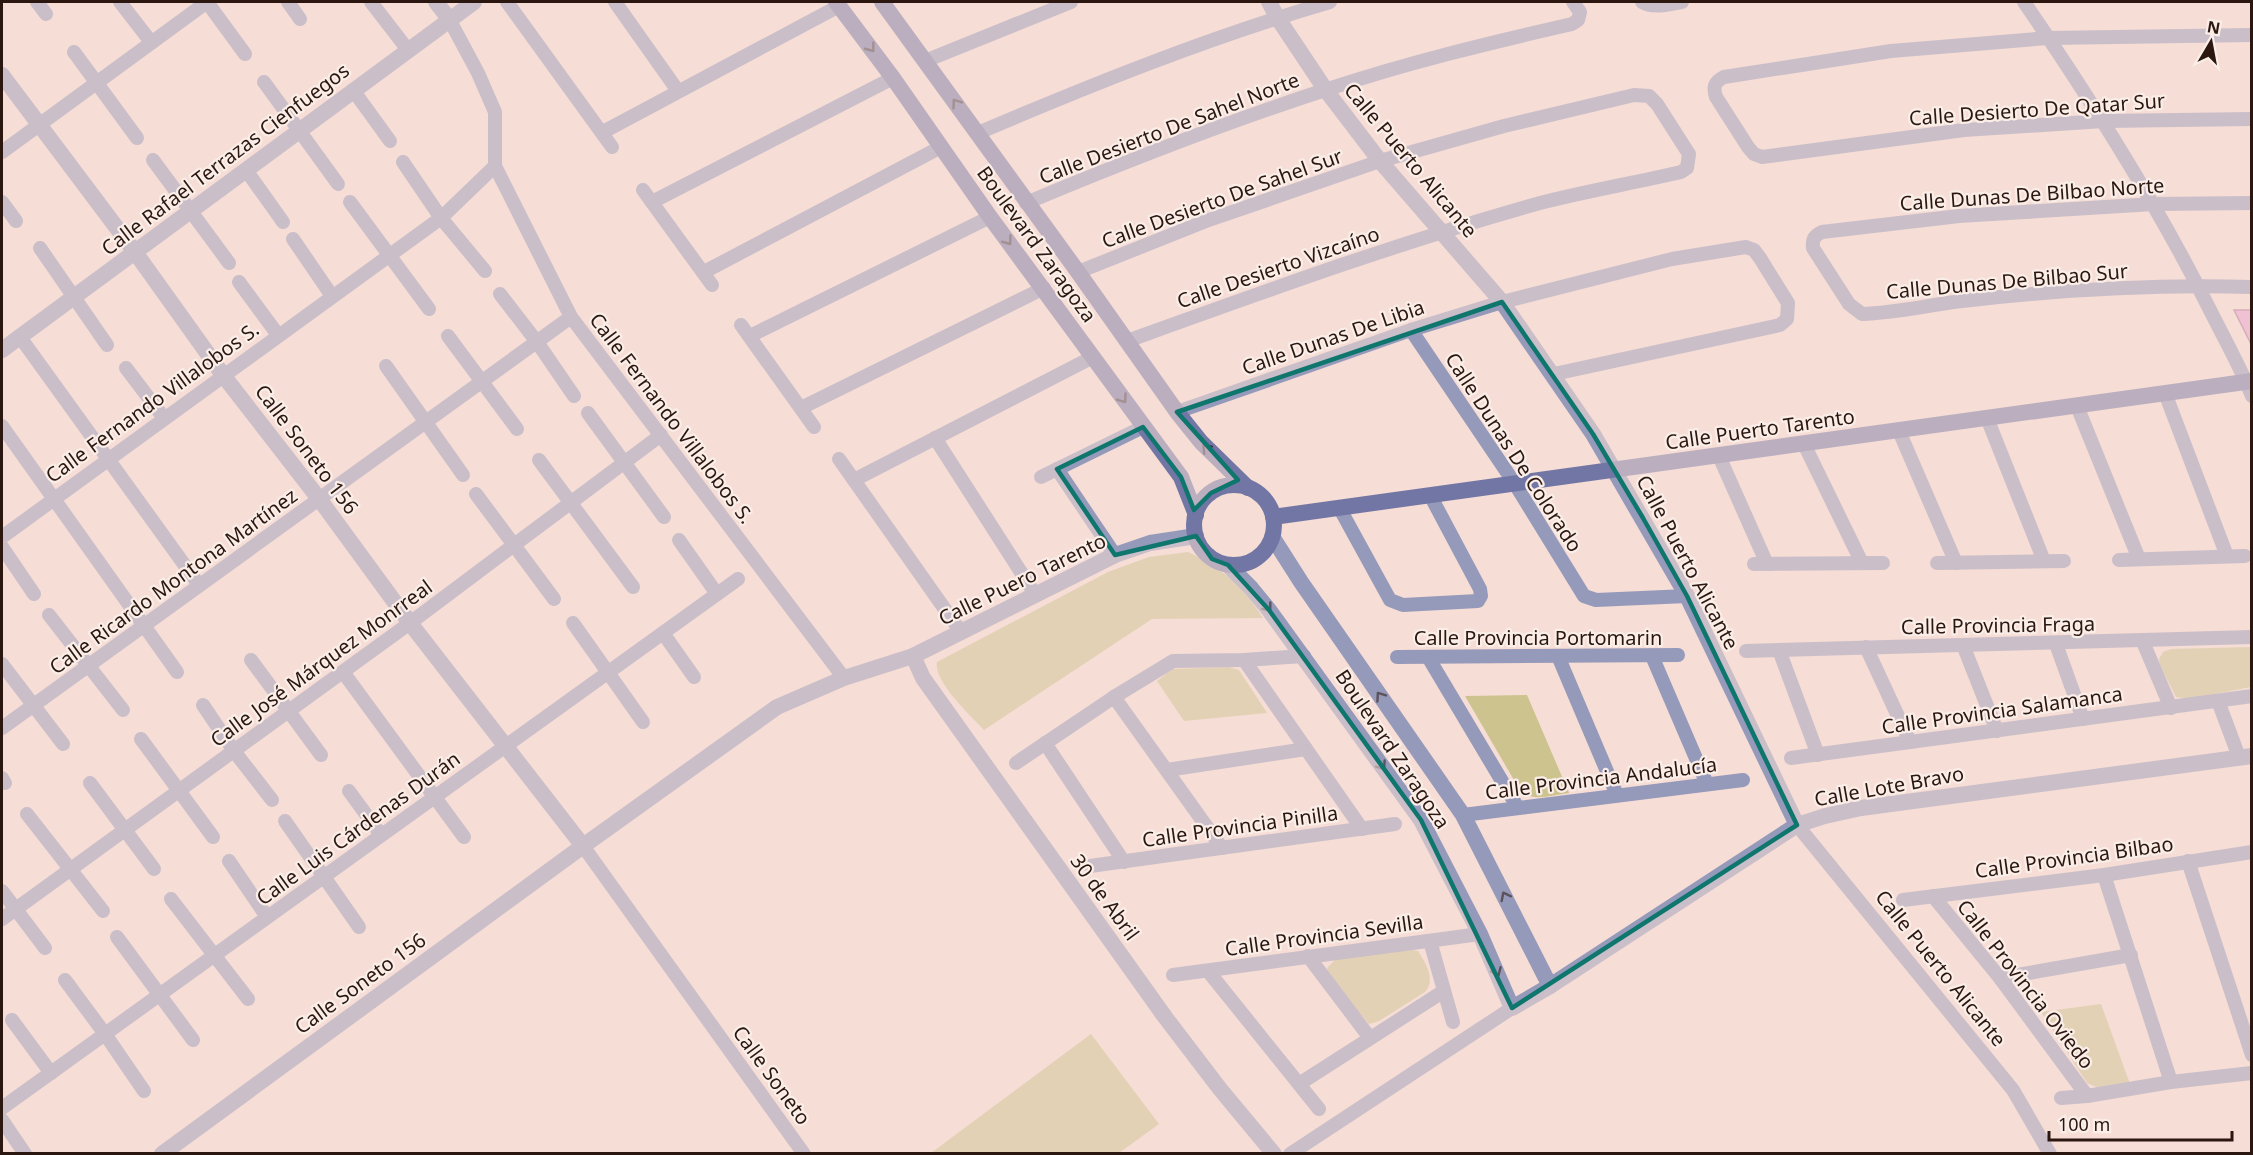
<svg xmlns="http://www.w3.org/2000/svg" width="2253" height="1155" viewBox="0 0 2253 1155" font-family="'Noto Sans',sans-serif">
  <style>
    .green { fill: #ccc38e }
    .water { fill: #e79fcf; stroke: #af7696; stroke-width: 1.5 }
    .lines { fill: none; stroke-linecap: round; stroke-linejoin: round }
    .minor { stroke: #969aba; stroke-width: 14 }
    .tertiary { stroke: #969aba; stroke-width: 16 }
    .secondary { stroke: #7276a5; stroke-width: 16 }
    .oneway { stroke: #41343d }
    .oneway2 { stroke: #5c525c }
    .marked { fill: none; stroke: #0f766e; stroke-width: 4.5; stroke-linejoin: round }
    .labels { text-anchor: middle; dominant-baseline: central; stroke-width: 4.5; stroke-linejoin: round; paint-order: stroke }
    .street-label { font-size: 20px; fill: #2c1710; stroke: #faeee9 }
  </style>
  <rect width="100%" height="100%" fill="#f6ddd5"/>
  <!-- green -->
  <g class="green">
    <path d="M1188,552L1205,560L1240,585L1263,618L1152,619L984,730C971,716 933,681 937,662L1108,572L1149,557Z"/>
    <path d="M2251,647V687L2189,699L2176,697L2160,665L2159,659L2163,652L2171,649Z"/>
    <path d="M1229,667L1239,670L1267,713L1184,721L1157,681L1172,669Z"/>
    <path d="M1527,695L1569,793C1552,795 1535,802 1521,792L1465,696Z"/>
    <path d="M1412,950L1418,951C1426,964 1436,979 1425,992L1379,1021L1369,1024L1330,978L1327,968L1337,958Z"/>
    <path d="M2101,1004L2130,1084L2099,1088L2087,1083L2041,1012Z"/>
    <path d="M1091,1034L1159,1124L1119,1153H931Z"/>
  </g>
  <!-- water -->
  <path class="water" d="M2234,310H2251V344Z"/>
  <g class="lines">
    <!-- minor -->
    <g class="minor">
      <path d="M37,2L46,14"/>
      <path d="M120,2L151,42"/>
      <path d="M207,2L245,54"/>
      <path d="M288,2L300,19"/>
      <path d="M371,2L408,50"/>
      <path d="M507,2L612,147"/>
      <path d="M615,2L678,91"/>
      <path d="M1642,2C1654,9 1669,4 1682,2"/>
      <path d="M2024,2C2092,101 2156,202 2210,310C2224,338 2240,366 2252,396"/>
      <path d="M449,19L478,73L495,112V166L571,317L844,678"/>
      <path d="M2252,35L2048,38L1891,51L1724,77C1714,82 1713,87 1716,97L1748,147L1754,154L1762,157L1964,130L2104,121L2252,119"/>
      <path d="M74,52L137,138"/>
      <path d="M925,61L1071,2"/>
      <path d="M264,82L338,184"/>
      <path d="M353,90L390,141"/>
      <path d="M603,132L839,6"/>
      <path d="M978,133C1093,84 1210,37 1330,2"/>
      <path d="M2,152L207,2"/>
      <path d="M153,160L229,263"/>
      <path d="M403,162L441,218L485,271"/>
      <path d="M246,170L283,222"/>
      <path d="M643,190L712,285"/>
      <path d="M2,202L16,221"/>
      <path d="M350,202L429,309"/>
      <path d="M652,202L893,78"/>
      <path d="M1026,203C1124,162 1224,123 1325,90C1406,63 1489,43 1572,24L1578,20L1580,12L1573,2"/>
      <path d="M2252,203L2154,204L1959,216L1822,232C1814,236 1812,239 1813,248L1849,304L1862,314C1895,313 1929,305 1962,301C2057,290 2156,284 2252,287"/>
      <path d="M293,239L332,296"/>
      <path d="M40,248L107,345"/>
      <path d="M704,272L941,147"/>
      <path d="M1078,272L1206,221L1380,161L1504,126L1634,95L1649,96L1657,104L1689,154L1687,168L1681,172C1634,183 1586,191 1540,203C1400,242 1263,292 1127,341"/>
      <path d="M239,282L278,335"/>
      <path d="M500,294L537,342L574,396"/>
      <path d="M741,325L814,427"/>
      <path d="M1411,330L1515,484L1584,596L1596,600L1687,596"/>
      <path d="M448,336L517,429"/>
      <path d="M750,336L990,217"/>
      <path d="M20,337L199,585"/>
      <path d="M386,366L463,475"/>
      <path d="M126,368L164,418"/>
      <path d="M2165,393L2227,556"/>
      <path d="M2077,406L2139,559"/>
      <path d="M801,408L1044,288"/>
      <path d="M1177,412L1411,330L1502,302L1672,259L1746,247L1754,250L1760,258L1788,303L1787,319L1780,325L1554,374"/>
      <path d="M588,413L664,517"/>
      <path d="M1987,418L2044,561"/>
      <path d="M2,426L177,672"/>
      <path d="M1899,431L1956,563"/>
      <path d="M935,438L1035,594"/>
      <path d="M1804,444L1862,563"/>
      <path d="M1719,456L1767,564"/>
      <path d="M839,459L961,632"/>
      <path d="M539,460L633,587"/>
      <path d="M1057,469L1115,555"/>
      <path d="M1041,477L1143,427"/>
      <path d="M854,480L1093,357"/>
      <path d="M476,494L554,599"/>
      <path d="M1340,509L1390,600L1403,605L1478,601L1481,596L1480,589L1430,495"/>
      <path d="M2,537L441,218L495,166"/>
      <path d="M679,540L717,594"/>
      <path d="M2,547L34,594"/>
      <path d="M2119,560L2245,556"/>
      <path d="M1937,563L2064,561"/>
      <path d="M1754,564L1883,563"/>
      <path d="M49,615L123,710"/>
      <path d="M573,623L643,722"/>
      <path d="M663,633L694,677"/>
      <path d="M2143,642L2171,708"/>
      <path d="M2056,644L2083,719"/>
      <path d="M1963,645L1997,731"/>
      <path d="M1866,647L1910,742"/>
      <path d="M1779,650L1818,755"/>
      <path d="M1746,651L2252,637"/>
      <path d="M1558,656L1617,795"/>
      <path d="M1652,656L1707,784"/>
      <path d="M1397,657L1678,655"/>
      <path d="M1428,657L1518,808"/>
      <path d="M251,660L321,755"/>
      <path d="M1244,660L1362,829"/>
      <path d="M2,664L63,744"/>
      <path d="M343,672L464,837"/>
      <path d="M1114,697L1222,848"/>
      <path d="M2218,701L2239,757"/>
      <path d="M203,705L234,751L272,800"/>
      <path d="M2,728L571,317"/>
      <path d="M141,739L213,837"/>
      <path d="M1045,743L1124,862"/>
      <path d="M1791,758L2252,696"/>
      <path d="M1016,763L1114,697L1173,661L1244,660L1304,656"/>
      <path d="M1167,770L1306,749"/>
      <path d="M2,778L5,783"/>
      <path d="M90,783L154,869"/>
      <path d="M349,791L381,835"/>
      <path d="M27,814L103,911"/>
      <path d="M1463,815L1743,780"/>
      <path d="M285,821L359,927"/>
      <path d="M1797,825L2013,1090L2050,1154"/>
      <path d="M583,846L804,1154"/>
      <path d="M229,861L267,917"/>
      <path d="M2188,861L2252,1055"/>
      <path d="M1090,866L1395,824"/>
      <path d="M2104,875L2171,1082"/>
      <path d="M2,891L45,948"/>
      <path d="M1933,896L2000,978L2087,1096"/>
      <path d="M171,899L248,999"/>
      <path d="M1903,900L2104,875L2252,852"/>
      <path d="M2,919L410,623L661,435"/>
      <path d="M117,937L193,1040"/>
      <path d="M1430,941L1453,1022"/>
      <path d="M1308,956L1370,1038"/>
      <path d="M1208,971L1319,1109"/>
      <path d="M1173,975L1480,934"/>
      <path d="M2000,978L2131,955"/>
      <path d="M65,980L105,1034L144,1091"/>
      <path d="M12,1020L51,1073"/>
      <path d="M1299,1084L1444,991"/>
      <path d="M2061,1098L2087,1096L2171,1082L2252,1073"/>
      <path d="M2,1108L738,579"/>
      <path d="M2,1120L25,1154"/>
      <path d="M1290,1154L1512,1008"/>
    </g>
    <!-- tertiary -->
    <g class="tertiary">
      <path d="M436,2L449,19"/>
      <path d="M1269,2L1277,17L1325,89L1380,161L1502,302L1593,434L1687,596L1797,825"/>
      <path d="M2,75L135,252L223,375L320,500L410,623L583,846"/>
      <path d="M2,350L474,2"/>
      <path d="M1273,538L1301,582L1463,815L1550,986"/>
      <path d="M1228,565L1251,588L1269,610L1421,820L1480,934L1512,1008L1550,986L1797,825L1825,816L1861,808L2252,756"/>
      <path d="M913,656L923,678L1165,1017L1220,1089L1274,1154"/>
      <path d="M162,1154L583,846L777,707L844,678L913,656L1115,555L1150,543L1196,536"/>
    </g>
    <!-- secondary -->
    <g class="secondary">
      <path d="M836,2L893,78L990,217L1181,477L1196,515"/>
      <path d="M882,2L1078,272L1177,412L1201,442L1248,488"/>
      <circle cx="1234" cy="525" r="40"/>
      <path d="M1273,517L2252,381"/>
    </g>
  </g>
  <!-- one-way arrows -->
  <defs><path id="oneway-chevron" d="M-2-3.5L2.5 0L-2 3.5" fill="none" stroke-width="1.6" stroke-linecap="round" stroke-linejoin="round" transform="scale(1.5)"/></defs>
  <g class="oneway">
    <use href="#oneway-chevron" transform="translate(871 48) rotate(53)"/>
    <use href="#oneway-chevron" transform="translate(956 103) rotate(-126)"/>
    <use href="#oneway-chevron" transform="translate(1008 241) rotate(53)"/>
    <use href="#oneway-chevron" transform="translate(1123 399) rotate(54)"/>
    <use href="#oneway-chevron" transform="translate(1206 448) rotate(-133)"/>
  </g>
  <g class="oneway2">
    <use href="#oneway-chevron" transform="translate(1268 608) rotate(52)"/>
    <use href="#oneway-chevron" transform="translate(1380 696) rotate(-125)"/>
    <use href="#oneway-chevron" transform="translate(1382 766) rotate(55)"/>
    <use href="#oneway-chevron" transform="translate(1505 896) rotate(-117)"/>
    <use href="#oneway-chevron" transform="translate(1497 972) rotate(66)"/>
  </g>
  <!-- marked area -->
  <path d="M0 0H2253V1155H0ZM1502,302L1593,434L1643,518L1687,596L1797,825L1512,1008L1421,820L1269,610L1228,565L1212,559L1196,536L1115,555L1057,469L1143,427L1181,477L1194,510L1211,493L1238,480L1177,412Z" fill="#f6ddd5" fill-opacity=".55" fill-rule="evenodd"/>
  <path class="marked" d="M1502,302L1593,434L1643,518L1687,596L1797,825L1512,1008L1421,820L1269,610L1228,565L1212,559L1196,536L1115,555L1057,469L1143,427L1181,477L1194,510L1211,493L1238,480L1177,412Z"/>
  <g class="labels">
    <!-- street labels -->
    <g class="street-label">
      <text transform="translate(2037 109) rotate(-4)">Calle Desierto De Qatar Sur</text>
      <text transform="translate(1169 128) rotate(-21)">Calle Desierto De Sahel Norte</text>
      <text transform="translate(225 159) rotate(-37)">Calle Rafael Terrazas Cienfuegos</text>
      <text transform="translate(1411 160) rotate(50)">Calle Puerto Alicante</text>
      <text transform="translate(2032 194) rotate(-4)">Calle Dunas De Bilbao Norte</text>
      <text transform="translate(1222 198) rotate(-20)">Calle Desierto De Sahel Sur</text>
      <text transform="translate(1037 244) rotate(54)">Boulevard Zaragoza</text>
      <text transform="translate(1278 267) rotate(-19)">Calle Desierto Vizcaíno</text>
      <text transform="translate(2007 281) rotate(-5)">Calle Dunas De Bilbao Sur</text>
      <text transform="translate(1333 337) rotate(-19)">Calle Dunas De Libia</text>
      <text transform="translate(152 402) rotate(-36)">Calle Fernando Villalobos S.</text>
      <text transform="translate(672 418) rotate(53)">Calle Fernando Villalobos S.</text>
      <text transform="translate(1760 429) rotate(-8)">Calle Puerto Tarento</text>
      <text transform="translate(307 449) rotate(53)">Calle Soneto 156</text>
      <text transform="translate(1514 452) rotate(57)">Calle Dunas De Colorado</text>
      <text transform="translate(1688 562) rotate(62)">Calle Puerto Alicante</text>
      <text transform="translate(1022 579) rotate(-26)">Calle Puero Tarento</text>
      <text transform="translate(173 581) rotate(-36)">Calle Ricardo Montona Martínez</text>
      <text transform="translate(1998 625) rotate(-1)">Calle Provincia Fraga</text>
      <text x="1538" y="637">Calle Provincia Portomarin</text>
      <text transform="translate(321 663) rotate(-36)">Calle José Márquez Monrreal</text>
      <text transform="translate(2002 710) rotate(-8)">Calle Provincia Salamanca</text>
      <text transform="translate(1393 749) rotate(56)">Boulevard Zaragoza</text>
      <text transform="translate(1601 778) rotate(-7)">Calle Provincia Andalucía</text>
      <text transform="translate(1889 786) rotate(-10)">Calle Lote Bravo</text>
      <text transform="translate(1240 826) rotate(-8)">Calle Provincia Pinilla</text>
      <text transform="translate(358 828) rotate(-36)">Calle Luis Cárdenas Durán</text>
      <text transform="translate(2074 857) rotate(-8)">Calle Provincia Bilbao</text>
      <text transform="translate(1105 897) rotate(54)">30 de Abril</text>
      <text transform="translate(1324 935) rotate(-8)">Calle Provincia Sevilla</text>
      <text transform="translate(1941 968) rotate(51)">Calle Puerto Alicante</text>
      <text transform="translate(360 983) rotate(-36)">Calle Soneto 156</text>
      <text transform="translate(2026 984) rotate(52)">Calle Provincia Oviedo</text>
      <text transform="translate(772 1075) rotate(54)">Calle Soneto</text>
    </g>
  </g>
  <!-- border -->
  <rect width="2253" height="1155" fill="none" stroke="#2c1710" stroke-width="6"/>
  <!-- north arrow -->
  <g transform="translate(2211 42) rotate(10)" stroke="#faeee9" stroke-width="4.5" paint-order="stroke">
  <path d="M0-4.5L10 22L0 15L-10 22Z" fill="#2c1710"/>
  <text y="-9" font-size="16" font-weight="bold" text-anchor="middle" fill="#2c1710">N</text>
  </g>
  <!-- scale -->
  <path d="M2049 1131v9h183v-9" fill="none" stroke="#2c1710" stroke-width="3"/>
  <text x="2058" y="1131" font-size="18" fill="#2c1710" stroke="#faeee9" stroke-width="4.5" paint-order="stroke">100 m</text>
</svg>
